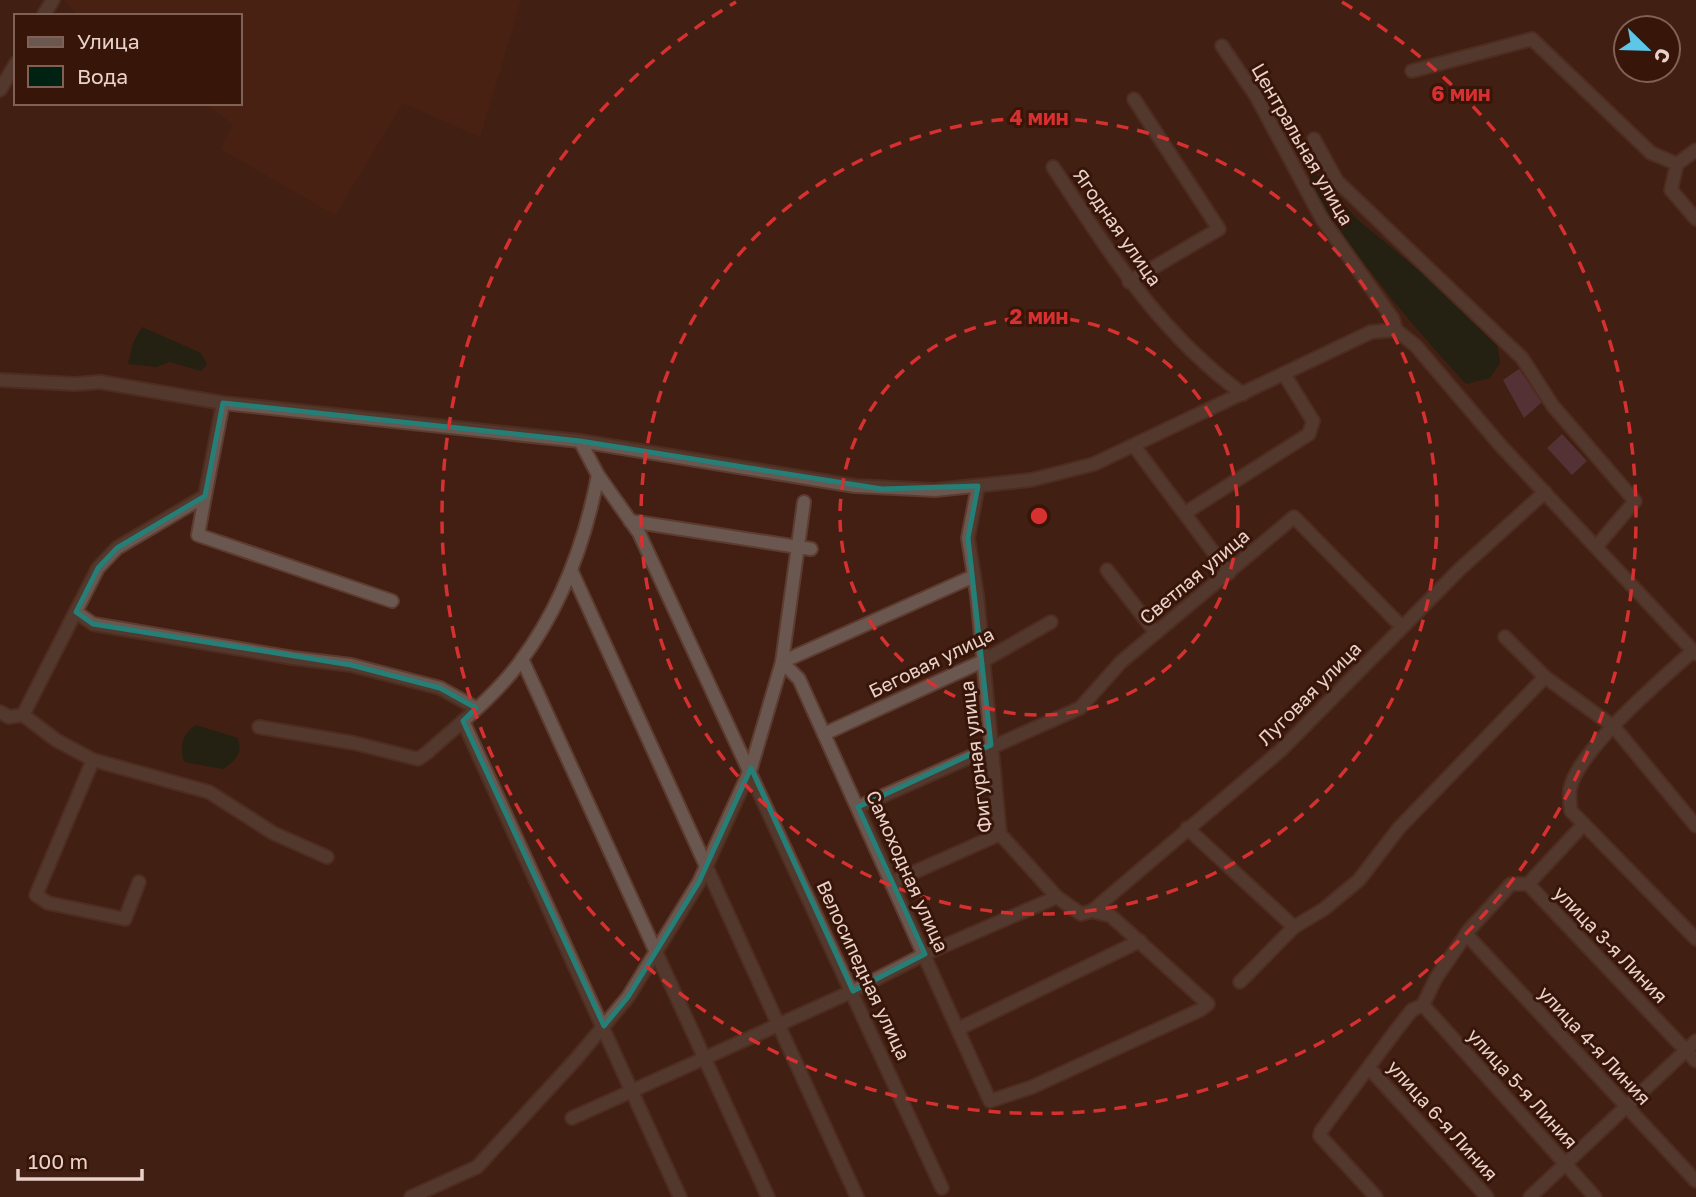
<svg xmlns="http://www.w3.org/2000/svg" width="1696" height="1197" viewBox="0 0 1696 1197" font-family="'Golos Text',sans-serif">
  <style>
    .built { fill: #502515 }
    .green { fill: #6a475d }
    .water { fill: #002212 }
    .lines { fill: none; stroke-linecap: round; stroke-linejoin: round }
    .minor-casing { stroke: #5d3c2f; stroke-width: 16 }
    .minor { stroke: #695750; stroke-width: 12 }
    .marked { fill: none; stroke: #257f77; stroke-width: 5; stroke-linejoin: round }
    .ring { fill: none; stroke: #d73030; stroke-width: 3.5; stroke-dasharray: 12 9 }
    .labels { text-anchor: middle; dominant-baseline: central; stroke-width: 6; stroke-linejoin: round; paint-order: stroke }
    .street-label { font-size: 19px; fill: #ead2ca; stroke: #371508 }
    .centre { fill: #d73030; stroke: #371508; stroke-width: 3.5 }
    .ring-label { font-size: 21px; text-anchor: middle; font-weight: bold; fill: #d73030; stroke: #371508; stroke-width: 6; stroke-linejoin: round; paint-order: stroke }
  </style>
  <rect width="100%" height="100%" fill="#421f12"/>
  <!-- built -->
  <path class="built" d="M64,0H521L480,137L403,103L335,215L221,149L233,124L204,103H240V16H79Z"/>
  <!-- green -->
  <g class="green">
    <path d="M1519,369L1542,402L1524,418L1503,380Z"/>
    <path d="M1562,434L1587,461L1572,475L1547,448Z"/>
  </g>
  <!-- water -->
  <g class="water">
    <path d="M1315,173L1358,220L1456,301L1497,345L1500,363L1490,378L1466,384C1406,319 1353,254 1306,180Z"/>
    <path d="M142,327L201,353L207,364L201,371L170,362L156,367L128,364L133,343Z"/>
    <path d="M196,725L238,738C243,754 235,761 223,769L184,762C179,748 182,733 196,725Z"/>
  </g>
  <g class="lines">
    <!-- minor casing -->
    <g class="minor-casing">
      <g id="minor">
        <path d="M43,16L53,0"/>
        <path d="M1222,46L1256,96L1322,219L1393,319L1396,330"/>
        <path d="M1412,71L1532,39L1651,153L1677,164L1696,150"/>
        <path d="M0,90L16,63"/>
        <path d="M1314,139L1337,181L1522,358L1553,406L1635,501L1596,547"/>
        <path d="M1677,164L1671,190L1696,219"/>
        <path d="M1053,167C1109,252 1159,333 1243,394"/>
        <path d="M1129,282L1219,229L1134,99"/>
        <path d="M0,380L75,384L100,382L223,403L580,441L855,486L935,490L1031,480L1094,464L1371,332L1396,330L1416,346L1501,446L1696,654"/>
        <path d="M580,441L598,475L639,533L942,1188"/>
        <path d="M1134,446L1229,573"/>
        <path d="M205,496L198,535L392,601"/>
        <path d="M1185,513L1309,434L1313,421L1284,374"/>
        <path d="M630,521L811,549"/>
        <path d="M1107,570L1156,633"/>
        <path d="M572,572L857,1197"/>
        <path d="M974,576L782,662L799,679L990,1101L1032,1087L1200,1010L1208,1004L1111,916L1092,911L1081,914L1057,897L1000,834L977,595L968,538L978,486"/>
        <path d="M76,612L93,624L293,658L351,665L440,688L476,708"/>
        <path d="M1505,637L1545,677L1614,727L1696,826"/>
        <path d="M1693,651C1662,679 1578,750 1570,789C1569,796 1570,804 1571,811L1696,939"/>
        <path d="M522,659L768,1197"/>
        <path d="M0,712L9,717L23,715L98,568L117,548L205,496L223,403"/>
        <path d="M23,715L56,740L93,760L209,792L273,833L327,857"/>
        <path d="M463,721L680,1197"/>
        <path d="M259,727L354,743L418,759L428,752C459,724 495,696 520,662C562,606 585,543 598,475"/>
        <path d="M824,734L983,661L1051,622"/>
        <path d="M93,760L36,895L48,903L125,919L139,882"/>
        <path d="M858,807L1080,708L1121,662L1294,517L1402,627"/>
        <path d="M1187,828L1294,927"/>
        <path d="M892,882L1000,834"/>
        <path d="M1528,884L1696,1061"/>
        <path d="M1092,911L1280,751L1461,568L1545,492"/>
        <path d="M1466,934L1696,1181"/>
        <path d="M1240,982L1294,927L1324,909L1359,880L1399,828L1545,677"/>
        <path d="M1423,1005L1595,1197"/>
        <path d="M958,1029L1140,941"/>
        <path d="M1370,1069L1487,1197"/>
        <path d="M572,1118L853,991L925,954L1057,897"/>
        <path d="M411,1197L477,1167L576,1059L628,997L699,882L751,768L782,662L804,502"/>
        <path d="M1376,1197L1320,1136L1321,1131L1397,1029L1412,1010L1423,1005L1436,978L1469,930L1511,884H1528L1584,824"/>
        <path d="M1530,1197L1696,1041"/>
      </g>
    </g>
    <!-- minor -->
    <use href="#minor" class="minor"/>
  </g>
  <!-- marked area -->
  <path d="M0 0H1696V1197H0ZM223,403L580,441L882,489L978,486L968,538L991,745L858,807L925,954L853,991L751,768L699,882L628,997L604,1026L463,721L476,708L440,688L351,665L93,624L76,612L98,568L117,548L205,496Z" fill="#421f12" fill-opacity=".55" fill-rule="evenodd"/>
  <path class="marked" d="M223,403L580,441L882,489L978,486L968,538L991,745L858,807L925,954L853,991L751,768L699,882L628,997L604,1026L463,721L476,708L440,688L351,665L93,624L76,612L98,568L117,548L205,496Z"/>
  <!-- distance rings -->
  <g class="ring">
    <circle cx="1039" cy="516" r="199"/>
    <circle cx="1039" cy="516" r="398"/>
    <path d="M1342 2A597 597 0 1 1 736 2"/>
  </g>
  <g class="labels">
    <!-- street labels -->
    <g class="street-label">
      <text transform="translate(1303 144) rotate(60)">Центральная улица</text>
      <text transform="translate(1118 227) rotate(55)">Ягодная улица</text>
      <text transform="translate(1194 576) rotate(-40)">Светлая улица</text>
      <text transform="translate(931 662) rotate(-26)">Беговая улица</text>
      <text transform="translate(1309 693) rotate(-45)">Луговая улица</text>
      <text transform="translate(975 757) rotate(-97)">Фигурная улица</text>
      <text transform="translate(908 871) rotate(66)">Самоходная улица</text>
      <text transform="translate(1611 944) rotate(46)">улица 3-я Линия</text>
      <text transform="translate(864 970) rotate(65)">Велосипедная улица</text>
      <text transform="translate(1595 1045) rotate(47)">улица 4-я Линия</text>
      <text transform="translate(1523 1088) rotate(48)">улица 5-я Линия</text>
      <text transform="translate(1443 1120) rotate(48)">улица 6-я Линия</text>
    </g>
  </g>
  <circle cx="1039" cy="516" r="10" class="centre"/>
  <g class="ring-label">
    <text x="1461" y="101">6 мин</text>
    <text x="1039" y="125">4 мин</text>
    <text x="1039" y="324">2 мин</text>
  </g>
  <!-- legend -->
  <rect x="14" y="14" width="228" height="91" fill="#371508" stroke="#7f6156" stroke-width="2"/>
  <rect x="28" y="37" width="35" height="10" fill="#695750" stroke="#7f6156" stroke-width="2"/>
  <text x="77" y="49" font-size="21" fill="#ead2ca">Улица</text>
  <rect x="28" y="66" width="35" height="21" fill="#002212" stroke="#7f6156" stroke-width="2"/>
  <text x="77" y="84" font-size="21" fill="#ead2ca">Вода</text>
  <!-- north arrow -->
  <g transform="translate(1647 49) rotate(113)"><circle r="33" fill="#371508" stroke="#7f6156" stroke-width="2"/>
  <path d="M0-5L12 26L0 18L-12 26Z" fill="#5cc7e8"/>
  <text y="-10" font-size="19" font-weight="bold" text-anchor="middle" fill="#ead2ca">С</text>
  </g>
  <!-- scale -->
  <path d="M18 1169v10h124v-10" fill="none" stroke="#ead2ca" stroke-width="3.5"/>
  <text x="28" y="1169" font-size="21" fill="#ead2ca" stroke="#371508" stroke-width="5" paint-order="stroke">100 m</text>
</svg>
